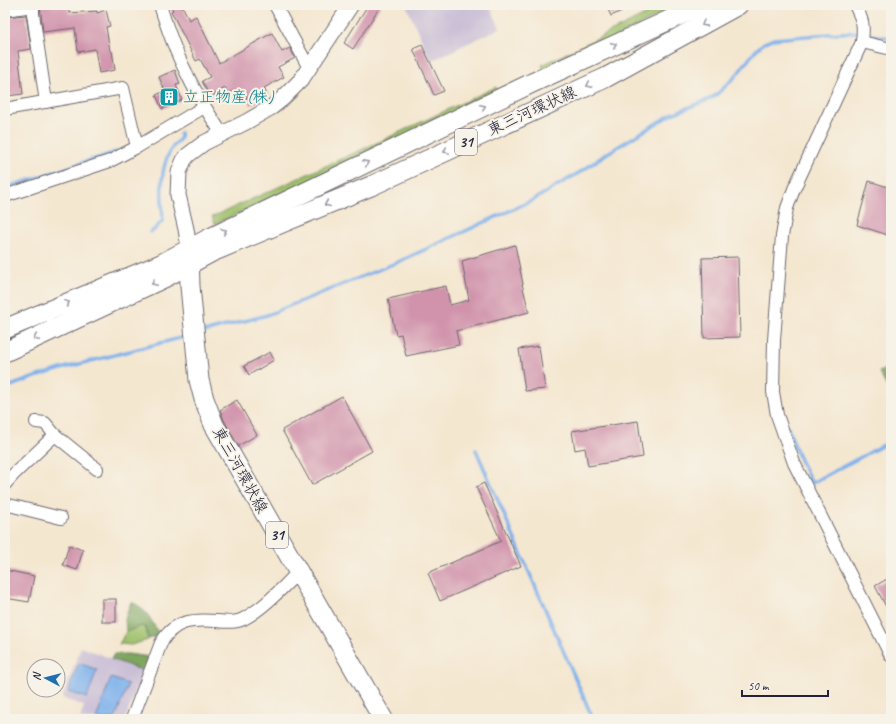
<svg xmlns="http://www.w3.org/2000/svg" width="896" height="724" viewBox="0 0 896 724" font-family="Caveat,'Klee One',sans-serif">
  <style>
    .industrial { fill: #cabfd6 }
    .green { fill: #9ec06a; stroke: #607152 }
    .forest { fill: #7ea65e; stroke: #50644c }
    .water { fill: #80b2ec; stroke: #516a94 }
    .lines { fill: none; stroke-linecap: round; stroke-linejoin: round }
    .stream { stroke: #80b2ec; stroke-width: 3.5 }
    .building { fill: #d093ab }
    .minor-casing { stroke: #6c676f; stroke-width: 14 }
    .tertiary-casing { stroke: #6c676f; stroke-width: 17 }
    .primary-casing { stroke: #6c676f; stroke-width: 21 }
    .minor { stroke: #fff; stroke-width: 12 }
    .tertiary { stroke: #fff; stroke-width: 15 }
    .primary { stroke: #fff; stroke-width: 19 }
    .oneway { stroke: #9c9ca7 }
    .labels { text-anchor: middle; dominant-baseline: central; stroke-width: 4; stroke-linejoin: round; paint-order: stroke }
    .shield { fill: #f7f3e8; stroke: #62616f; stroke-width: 1 }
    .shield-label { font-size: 15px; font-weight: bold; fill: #22223b }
    .culture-label { font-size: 16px; fill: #0d838f; stroke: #f7f3e8; text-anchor: start }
    .street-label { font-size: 16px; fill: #22223b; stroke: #f7f3e8 }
  </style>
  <rect width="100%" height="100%" fill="#f7f3e8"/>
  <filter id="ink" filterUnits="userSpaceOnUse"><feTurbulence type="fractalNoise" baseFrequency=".025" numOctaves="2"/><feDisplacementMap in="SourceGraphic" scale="8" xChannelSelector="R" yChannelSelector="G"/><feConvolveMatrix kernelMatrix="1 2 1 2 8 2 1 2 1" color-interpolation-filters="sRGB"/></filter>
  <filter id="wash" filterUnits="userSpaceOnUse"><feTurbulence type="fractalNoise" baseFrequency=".012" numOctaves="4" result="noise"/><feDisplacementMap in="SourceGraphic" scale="16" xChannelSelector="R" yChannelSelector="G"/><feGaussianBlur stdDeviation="0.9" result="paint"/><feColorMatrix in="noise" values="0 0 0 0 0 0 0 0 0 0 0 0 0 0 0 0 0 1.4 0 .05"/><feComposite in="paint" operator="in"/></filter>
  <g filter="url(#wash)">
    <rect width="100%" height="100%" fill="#f4e7d0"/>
    <!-- industrial -->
    <g class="industrial">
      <path d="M406,5H489L500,28L431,61Z"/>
      <path d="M81,647L144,671L125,719H80L84,706L62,698Z"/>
    </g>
    <!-- green -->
    <g class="green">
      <path d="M666,5H681L545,71L542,65Z"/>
      <path d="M496,87L499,93L374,153L215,224L212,217L370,146Z"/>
      <path d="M142,626L146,628L148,640L131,645L119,644L126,632Z"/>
    </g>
    <!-- forest -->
    <g class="forest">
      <path d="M891,366V395L879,372Z"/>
      <path d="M131,602C147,608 152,622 160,636L148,639L146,628L141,626L126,632L125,619Z"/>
      <path d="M114,654H128L150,657L144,671L111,659Z"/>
    </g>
    <!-- water -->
    <g class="water">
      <path d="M79,663L97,670L87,698L68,692Z"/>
      <path d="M111,678L128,684L115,719H96Z"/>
    </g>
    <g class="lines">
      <!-- stream -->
      <g class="stream">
        <path d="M5,188L116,152"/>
        <path d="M150,232L154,230L163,220C161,193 158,157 181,138L180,133"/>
        <path d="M200,333L267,315L398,262L533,200L582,171L606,154L672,114L710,99L716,95L734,78L757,49L764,43L773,39L852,32L891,38"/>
        <path d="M5,388L38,376L68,367L188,336"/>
        <path d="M788,428L800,460L812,483L891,441"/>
        <path d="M476,450L593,719"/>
        <path d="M890,719L891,718"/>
      </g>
    </g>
    <g id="blocks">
      <!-- building -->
      <g class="building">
        <path d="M40,5H68L69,13L97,11V13L106,10L110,26L106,27L110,51H112L115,70L99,73L95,49L78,52L75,28L43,32Z"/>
        <path d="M170,5H182L189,20L196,16L219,63L272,33L282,52L290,48L295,58L278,67L284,77L264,88L267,95L251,105L245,95L239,99L234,90L228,94L225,88L210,97L202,81L210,77L200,59L196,61L171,11L173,10Z"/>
        <path d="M368,5H381L353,49L344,43Z"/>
        <path d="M606,5H635L611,16Z"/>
        <path d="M26,15L31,49L18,51L23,94L7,96L5,81V17Z"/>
        <path d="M422,45L444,91L434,95L413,49Z"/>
        <path d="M175,70L180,84L176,85L182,100L162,109L156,95L165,91L159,77Z"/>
        <path d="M869,181L891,188V236L857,225Z"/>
        <path d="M515,245L523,284H522L529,312L456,331L459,345L406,356L401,334L396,335L388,299L446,286L450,305L469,300L462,261Z"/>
        <path d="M738,257L740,337L704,338L702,258Z"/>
        <path d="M539,346L545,389L525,391L519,349Z"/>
        <path d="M270,352L274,360L249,375L244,366Z"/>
        <path d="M342,396L372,451L312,485L282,430Z"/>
        <path d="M237,400L257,435L238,446L224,420L220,410Z"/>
        <path d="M638,421L643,457L588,466L585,448L575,450L572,431Z"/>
        <path d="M484,483L521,566L440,601L428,573L501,541L476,487Z"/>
        <path d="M69,545L83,550L77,570L63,565Z"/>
        <path d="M5,570L34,576L29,602L5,598Z"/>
        <path d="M887,579L891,586V616L875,586Z"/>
        <rect x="102" y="599" width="14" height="23"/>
      </g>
    </g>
  </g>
  <g filter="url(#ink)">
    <use href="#blocks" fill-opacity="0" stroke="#6c676f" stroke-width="1"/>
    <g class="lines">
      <!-- minor casing -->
      <g class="minor-casing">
        <g id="minor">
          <path d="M33,5V14L46,102"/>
          <path d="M160,5C167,28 175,51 186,72C196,94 209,114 222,134"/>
          <path d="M275,5L309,68"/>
          <path d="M855,5C863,21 864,24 862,42L794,189L787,208L782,236L774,340L773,392L777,415L794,463L891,656"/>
          <path d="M5,10L33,6"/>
          <path d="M862,42L891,49"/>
          <path d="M5,109L123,88L137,147"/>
          <path d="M5,196L110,161L137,147L204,107"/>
          <path d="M36,422L45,423L55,435L97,469"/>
          <path d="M5,484L13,475L55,435"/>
          <path d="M5,504L61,518"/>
          <path d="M132,719L161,643C174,620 193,619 217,621C225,622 234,623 241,620C258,613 285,586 298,572"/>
        </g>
      </g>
      <!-- tertiary casing -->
      <g class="tertiary-casing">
        <path id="tertiary" d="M189,249L186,229L178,195L179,172L184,160L188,155L204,143L246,122L272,107L282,99L301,80L351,5"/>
      </g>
      <!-- primary casing -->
      <g class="primary-casing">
        <g id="primary">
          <path d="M189,254L190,286L199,380L204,399L214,425L383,719"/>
          <path d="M5,329L161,264L210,238L532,83L702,5"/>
          <path d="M5,352L164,278L212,252L371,186L605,78L738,5"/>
        </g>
      </g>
      <!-- minor -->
      <use href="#minor" class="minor"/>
      <!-- tertiary -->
      <use href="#tertiary" class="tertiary"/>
      <!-- primary -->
      <use href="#primary" class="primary"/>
    </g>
    <!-- one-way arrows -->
    <defs><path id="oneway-chevron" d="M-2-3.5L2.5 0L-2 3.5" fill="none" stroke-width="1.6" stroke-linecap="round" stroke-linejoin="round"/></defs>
    <g class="oneway">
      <use href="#oneway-chevron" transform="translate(704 24) rotate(151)"/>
      <use href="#oneway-chevron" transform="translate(614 45) rotate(-25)"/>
      <use href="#oneway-chevron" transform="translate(589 85) rotate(155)"/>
      <use href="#oneway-chevron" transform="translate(483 107) rotate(-26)"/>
      <use href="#oneway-chevron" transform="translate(446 151) rotate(155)"/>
      <use href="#oneway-chevron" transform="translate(366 163) rotate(-26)"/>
      <use href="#oneway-chevron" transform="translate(327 204) rotate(157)"/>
      <use href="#oneway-chevron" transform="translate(224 231) rotate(-25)"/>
      <use href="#oneway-chevron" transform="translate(154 283) rotate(155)"/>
      <use href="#oneway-chevron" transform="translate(67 303) rotate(-23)"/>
      <use href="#oneway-chevron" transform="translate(36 338) rotate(155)"/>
    </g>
  </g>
  <!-- icons -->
  <defs>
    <g id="building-square" transform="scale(1)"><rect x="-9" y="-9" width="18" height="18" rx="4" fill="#0f9aa8" stroke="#f7f3e8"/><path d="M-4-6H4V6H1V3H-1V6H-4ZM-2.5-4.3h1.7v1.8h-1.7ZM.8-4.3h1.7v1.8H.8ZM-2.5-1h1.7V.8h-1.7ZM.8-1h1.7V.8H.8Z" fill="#fff"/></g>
  </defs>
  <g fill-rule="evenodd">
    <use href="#building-square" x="169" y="97"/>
  </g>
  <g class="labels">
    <!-- shield labels -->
    <g class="shield">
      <rect x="455" y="129" width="22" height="26" rx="3"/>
      <rect x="266" y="522" width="22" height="26" rx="3"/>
    </g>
    <g class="shield-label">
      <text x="466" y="142">31</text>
      <text x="277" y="535">31</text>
    </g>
    <!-- culture labels -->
    <g class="culture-label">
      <text x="183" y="97">立正物産(株)</text>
    </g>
    <!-- street labels -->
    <g class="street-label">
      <text transform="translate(532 111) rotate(-25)">東三河環状線</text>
      <text transform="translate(240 470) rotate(61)">東三河環状線</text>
    </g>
  </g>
  <!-- margin -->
  <rect width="896" height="724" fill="none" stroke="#f7f3e8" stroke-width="20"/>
  <!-- north arrow -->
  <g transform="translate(46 678) rotate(277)"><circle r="19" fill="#f7f3e8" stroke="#a29fa3"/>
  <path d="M0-3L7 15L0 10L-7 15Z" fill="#1f6fb2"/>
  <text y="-6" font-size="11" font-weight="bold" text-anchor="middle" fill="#22223b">N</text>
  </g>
  <!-- scale -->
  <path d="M742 690v6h86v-6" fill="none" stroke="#22223b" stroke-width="2"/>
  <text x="748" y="690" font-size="12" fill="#22223b" stroke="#f7f3e8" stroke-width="3" paint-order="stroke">50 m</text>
</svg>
